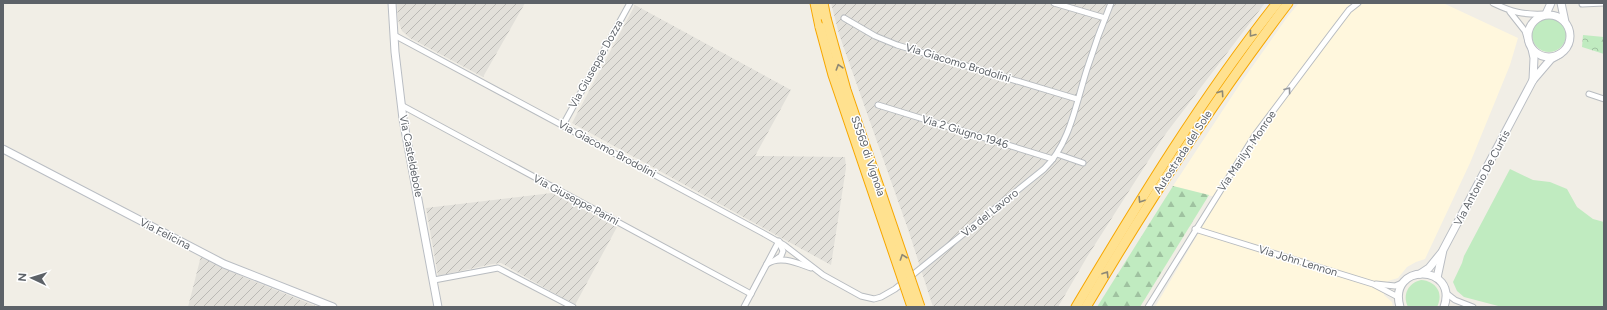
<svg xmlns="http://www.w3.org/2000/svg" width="1607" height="310" viewBox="0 0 1607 310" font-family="Figtree,sans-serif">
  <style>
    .commercial { fill: #fff7dd }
    .industrial { fill: url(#industrial-furrows) }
    .grass { fill: #c0ebc0 }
    .forest { fill: url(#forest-firs) }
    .park { fill: url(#park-crowns) }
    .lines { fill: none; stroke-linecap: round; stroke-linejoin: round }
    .street-casing { stroke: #b8bcc0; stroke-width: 7 }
    .secondary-casing { stroke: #b9bdc3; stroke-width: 9 }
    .highway-casing { stroke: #f7a700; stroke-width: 11 }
    .street { stroke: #fff; stroke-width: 5 }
    .secondary { stroke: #fff; stroke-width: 7 }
    .highway { stroke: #ffe18f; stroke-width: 9 }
    .highway-bridge-casing { stroke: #f7a700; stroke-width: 11; stroke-linecap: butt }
    .highway-bridge { stroke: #ffe18f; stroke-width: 9 }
    .oneway { stroke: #8e8874 }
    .oneway2 { stroke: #96999d }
    .labels { text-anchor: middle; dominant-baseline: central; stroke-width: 3; stroke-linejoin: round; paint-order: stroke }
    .street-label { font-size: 11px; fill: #5d6268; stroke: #fff }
  </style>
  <defs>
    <pattern id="industrial-furrows" width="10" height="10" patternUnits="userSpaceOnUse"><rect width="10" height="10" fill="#e2e0da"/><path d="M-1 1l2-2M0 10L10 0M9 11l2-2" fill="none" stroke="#bab9b5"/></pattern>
    <pattern id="forest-firs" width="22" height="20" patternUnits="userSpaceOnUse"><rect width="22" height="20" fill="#c0ebc0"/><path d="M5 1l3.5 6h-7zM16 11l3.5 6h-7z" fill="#9fc2a0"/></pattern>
    <pattern id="park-crowns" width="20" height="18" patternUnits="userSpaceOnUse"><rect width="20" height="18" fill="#c0ebc0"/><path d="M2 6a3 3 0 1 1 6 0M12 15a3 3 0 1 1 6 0" fill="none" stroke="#9fc2a0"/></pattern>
  </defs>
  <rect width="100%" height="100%" fill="#f1eee6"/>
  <!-- commercial -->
  <path class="commercial" d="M1299,3H1443L1518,38L1510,65L1470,163L1425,259L1416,262L1407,267L1398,278L1388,281L1384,295L1392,302L1393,307H1155L1219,198L1173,186L1240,84L1288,16Z"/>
  <!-- industrial -->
  <g class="industrial">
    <path d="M397,3H525L483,77L410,38L402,31L398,20Z"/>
    <path d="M831,3H1265L1164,136L1087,257L1058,307H933L909,232L839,34Z"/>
    <path d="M635,5L791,90L755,156L845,157L846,168L831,265L572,123Z"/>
    <path d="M552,193L617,227L575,305L501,263L492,264L438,276L426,208Z"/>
    <path d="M201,256L246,278L318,307H188Z"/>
  </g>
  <!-- grass -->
  <g class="grass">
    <circle cx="1549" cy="35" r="17"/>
    <path d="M1510,169L1533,180L1550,182L1567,189L1577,207L1593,219L1604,222V307H1502L1464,297L1457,291L1453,282L1462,263L1464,256Z"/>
    <path d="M1421,280C1436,281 1444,293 1437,307H1408C1402,295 1408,283 1421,280Z"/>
  </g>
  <!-- forest -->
  <path class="forest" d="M1173,186L1209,195L1140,307H1097Z"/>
  <!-- park -->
  <path class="park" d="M1583,35L1604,37V54L1582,47Z"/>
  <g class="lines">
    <!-- street casing -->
    <g class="street-casing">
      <g id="street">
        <path d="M1054,3L1105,18"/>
        <path d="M1493,3C1512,12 1523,15 1544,14"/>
        <path d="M1582,4L1604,3"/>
        <path d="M1510,12L1525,31L1528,41"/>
        <path d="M844,18L875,36L897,45L1077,99"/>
        <path d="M394,35L761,232L784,245L823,275L861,296L874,299L881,297L895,289L1044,169C1070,144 1076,103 1087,69C1094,47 1102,25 1111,3"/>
        <path d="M1589,94L1604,99"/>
        <path d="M401,105L751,294"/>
        <path d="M878,105L1053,159"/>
        <path d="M563,125L630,3"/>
        <path d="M1057,154L1083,163"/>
        <path d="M1195,229L1373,284L1398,297"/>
        <path d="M775,260L781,256L783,251L779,242"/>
        <path d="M767,264C780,255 797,263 811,268"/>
        <path d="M434,280L498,268L573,307"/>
        <path d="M1376,284L1395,286L1402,283"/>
        <path d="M1446,293L1455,300L1473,307"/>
        <path d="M744,307L779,241"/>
        <path d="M1148,307L1255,135L1330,35L1349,10L1358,3"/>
      </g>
    </g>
    <!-- secondary casing -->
    <g class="secondary-casing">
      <g id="secondary">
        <path d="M392,3L395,52L403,119L438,307"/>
        <path d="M1561,3L1565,22"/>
        <path d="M1546,14L1551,3"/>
        <circle cx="1549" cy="36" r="21"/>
        <path d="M1532,49L1534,58L1533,80"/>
        <path d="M3,149L224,264L333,307"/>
        <path d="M1420,274L1429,268L1442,252"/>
        <path d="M1437,278L1443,250L1533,80L1551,59L1560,54"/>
        <path d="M1400,307C1387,262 1459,264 1444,307"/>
      </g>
    </g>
    <!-- highway casing -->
    <g class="highway-casing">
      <g id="highway">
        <path d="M815,3L820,27"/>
        <path d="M823,3L826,18"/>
        <path d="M1076,307C1138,203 1201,99 1277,3"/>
        <path d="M1086,307C1148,202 1214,100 1288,3"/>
      </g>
    </g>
    <!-- street -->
    <use href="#street" class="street"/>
    <!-- secondary -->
    <use href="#secondary" class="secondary"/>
    <!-- highway -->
    <use href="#highway" class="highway"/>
    <!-- highway-bridge casing -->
    <g class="highway-bridge-casing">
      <g id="highway-bridge">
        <path d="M826,18L846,90L920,307"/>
        <path d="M820,27L833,75L912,307"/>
      </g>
    </g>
    <!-- highway-bridge -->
    <use href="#highway-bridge" class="highway-bridge"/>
  </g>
  <!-- one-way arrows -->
  <defs><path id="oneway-chevron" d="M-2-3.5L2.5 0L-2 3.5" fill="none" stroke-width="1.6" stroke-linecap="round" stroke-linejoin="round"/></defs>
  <g class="oneway">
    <use href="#oneway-chevron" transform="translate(1252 34) rotate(128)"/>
    <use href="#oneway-chevron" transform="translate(839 67) rotate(-107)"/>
    <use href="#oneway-chevron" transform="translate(1221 93) rotate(-55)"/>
    <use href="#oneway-chevron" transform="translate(1141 200) rotate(122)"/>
    <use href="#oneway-chevron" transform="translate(903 257) rotate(-109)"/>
    <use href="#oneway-chevron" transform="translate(1106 274) rotate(-58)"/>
  </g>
  <use class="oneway2" href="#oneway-chevron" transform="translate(1288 90) rotate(-53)"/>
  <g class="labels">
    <!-- street labels -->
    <g class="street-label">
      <text transform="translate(958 63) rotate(17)">Via Giacomo Brodolini</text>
      <text transform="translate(596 64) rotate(-61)">Via Giuseppe Dozza</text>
      <text transform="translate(965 132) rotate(17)">Via 2 Giugno 1946</text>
      <text transform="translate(607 149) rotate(28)">Via Giacomo Brodolini</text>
      <text transform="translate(1247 151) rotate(-56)">Via Marilyn Monroe</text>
      <text transform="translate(1183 152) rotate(-57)">Autostrada del Sole</text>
      <text transform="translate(411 156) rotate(79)">Via Casteldebole</text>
      <text transform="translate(868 156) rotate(71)">SS569 di Vignola</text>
      <text transform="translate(1482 178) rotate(-62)">Via Antonio De Curtis</text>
      <text transform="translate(576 200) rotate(28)">Via Giuseppe Parini</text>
      <text transform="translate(990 213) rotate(-39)">Via del Lavoro</text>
      <text transform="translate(165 234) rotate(27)">Via Felicina</text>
      <text transform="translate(1298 261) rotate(17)">Via John Lennon</text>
    </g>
  </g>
  <!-- border -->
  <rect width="1607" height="310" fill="none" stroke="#5d6268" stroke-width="8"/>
  <!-- north arrow -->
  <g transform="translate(32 278) rotate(274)" stroke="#ffffff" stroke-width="3" paint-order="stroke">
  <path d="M0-3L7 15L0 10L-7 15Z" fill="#5d6268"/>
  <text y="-6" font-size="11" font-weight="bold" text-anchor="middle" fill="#5d6268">N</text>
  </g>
</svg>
